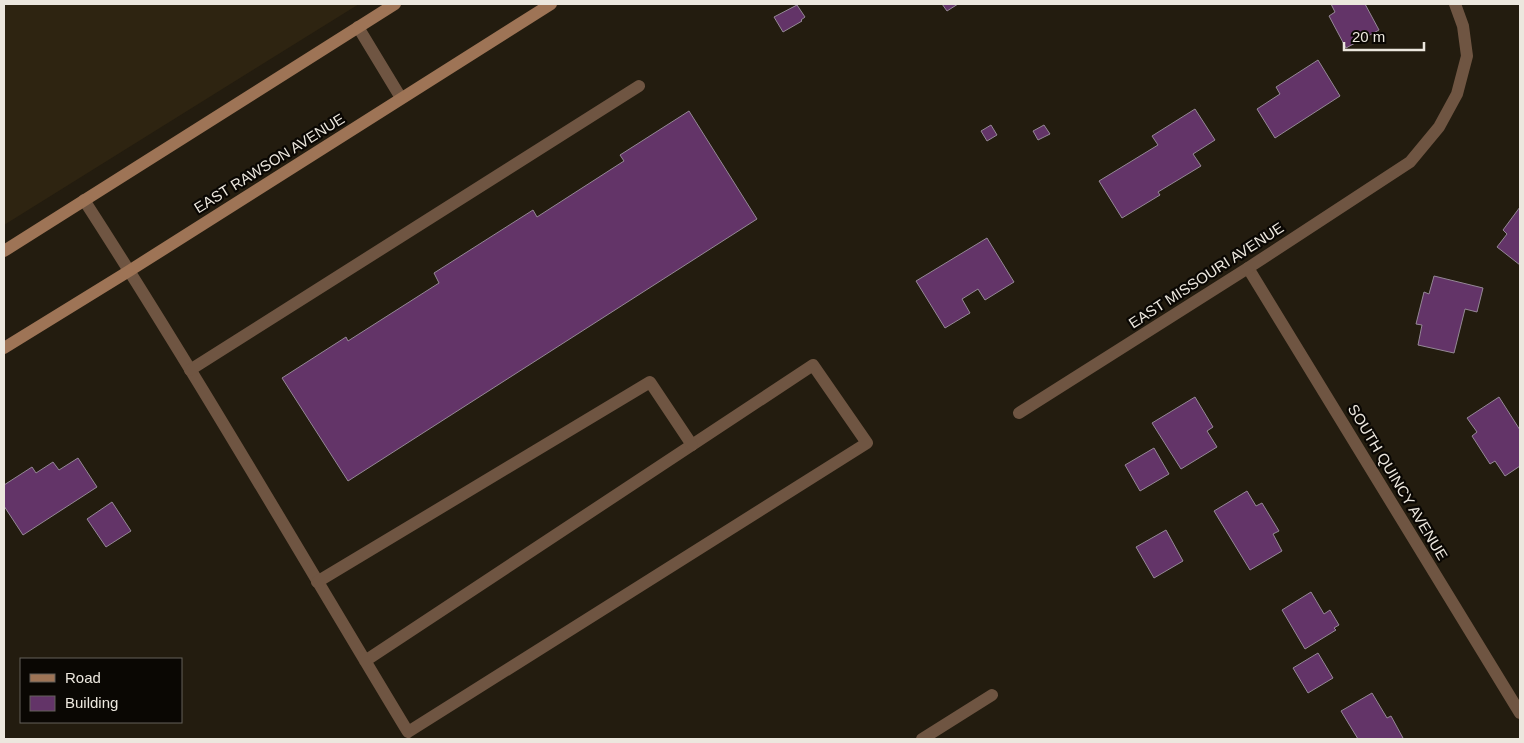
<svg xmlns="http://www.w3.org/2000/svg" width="1524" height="743" viewBox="0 0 1524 743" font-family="Arial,sans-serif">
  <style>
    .built { fill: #2e2411 }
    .building { fill: #633468; stroke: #958896 }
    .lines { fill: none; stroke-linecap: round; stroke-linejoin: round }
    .service { stroke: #6f5542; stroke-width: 12 }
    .minor { stroke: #6f5542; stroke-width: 12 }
    .secondary { stroke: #9e7456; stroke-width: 12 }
    .labels { text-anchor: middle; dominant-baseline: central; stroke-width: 4.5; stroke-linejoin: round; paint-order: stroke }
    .street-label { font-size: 15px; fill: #ece7de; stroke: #0a0703 }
  </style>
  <rect width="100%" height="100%" fill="#231c0f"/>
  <!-- built -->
  <path class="built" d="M4,4H359L4,225Z"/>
  <!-- building -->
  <g class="building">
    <path d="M942,4H958L947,11Z"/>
    <path d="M1331,4H1365L1379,30L1346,48L1329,16L1335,12Z"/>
    <path d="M797,5L805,17L801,20L802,21L783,32L774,17Z"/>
    <path d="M1318,60L1340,96L1275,138L1257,109L1280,94L1276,87Z"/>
    <path d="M1195,109L1215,140L1193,154L1201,166L1158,192L1160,195L1122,218L1099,181L1158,145L1152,136Z"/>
    <path d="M689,111L757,219L348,481L282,378L346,337L348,341L439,283L434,273L533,210L537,217L624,161L620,155Z"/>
    <path d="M991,125L997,135L987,141L981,131Z"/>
    <path d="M1044,125L1050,134L1038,140L1033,131Z"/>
    <path d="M1520,207V265L1497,247L1507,234L1503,230Z"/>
    <path d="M987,238L1014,282L985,300L978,289L962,299L970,313L945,328L916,281Z"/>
    <path d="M1434,276L1483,288L1477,312L1465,309L1454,353L1418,345L1422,325L1416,324L1424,292L1429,294Z"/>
    <path d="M1195,397L1213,427L1207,431L1217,447L1181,469L1152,423Z"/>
    <path d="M1499,397L1520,430V466L1505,476L1495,461L1490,464L1472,436L1477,432L1467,418Z"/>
    <path d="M1154,448L1169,474L1140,491L1125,465Z"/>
    <path d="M78,458L97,487L23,535L4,506V485L32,467L36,473L53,462L59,470Z"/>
    <path d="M1247,491L1256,506L1262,503L1279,531L1273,534L1282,551L1250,570L1214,511Z"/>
    <path d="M112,502L131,531L106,547L87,519Z"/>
    <path d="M1166,530L1183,561L1154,578L1136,547Z"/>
    <path d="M1311,592L1324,614L1330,610L1339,625L1334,628L1336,630L1305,649L1282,610Z"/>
    <path d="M1318,653L1333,678L1308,693L1293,668Z"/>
    <path d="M1372,693L1387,718L1391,716L1403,738L1401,739H1358L1341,711Z"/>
  </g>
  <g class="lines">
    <!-- service -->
    <g class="service">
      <path d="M358,27L401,98"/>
      <path d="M84,200C197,375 301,555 408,732L867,443L813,365L365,661"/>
      <path d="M190,370L639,86"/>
      <path d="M317,582L650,382L692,445"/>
      <path d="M922,739L992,695"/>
    </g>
    <!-- minor -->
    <g class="minor">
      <path d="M1248,268L1520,713"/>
      <path d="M1019,413L1248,268L1410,162L1439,127L1457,94L1467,56L1463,26L1455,4"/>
    </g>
    <!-- secondary -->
    <g class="secondary">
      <path d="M4,251L395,4"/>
      <path d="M4,348L129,271L551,4"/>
    </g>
  </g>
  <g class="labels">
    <!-- street labels -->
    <g class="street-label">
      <text transform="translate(269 163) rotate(-32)">EAST RAWSON AVENUE</text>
      <text transform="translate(1206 275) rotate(-33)">EAST MISSOURI AVENUE</text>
      <text transform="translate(1398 482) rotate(59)">SOUTH QUINCY AVENUE</text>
    </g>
  </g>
  <!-- border -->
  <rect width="1524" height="743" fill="none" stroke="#ece7de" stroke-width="10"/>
  <!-- legend -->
  <rect x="20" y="658" width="162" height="65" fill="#0a0703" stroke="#64615b"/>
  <rect x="30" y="674" width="25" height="8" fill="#9e7456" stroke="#64615b"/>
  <text x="65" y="683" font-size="15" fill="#ece7de">Road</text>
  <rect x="30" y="696" width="25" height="15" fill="#633468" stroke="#64615b"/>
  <text x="65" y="708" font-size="15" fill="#ece7de">Building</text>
  <!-- scale -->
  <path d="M1344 42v8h80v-8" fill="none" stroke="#ece7de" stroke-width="2.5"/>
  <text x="1352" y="42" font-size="15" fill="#ece7de" stroke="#0a0703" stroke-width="4" paint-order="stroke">20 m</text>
</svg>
